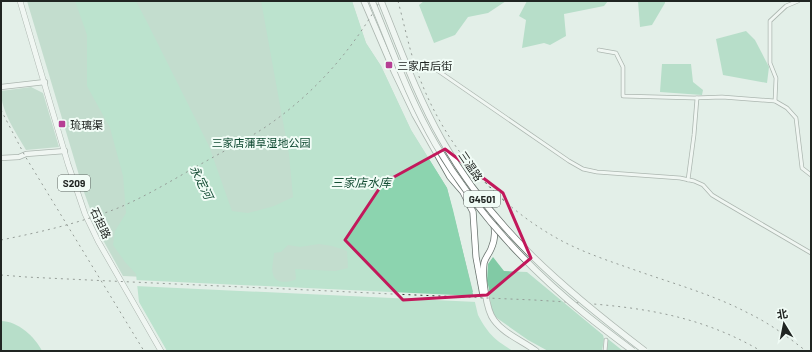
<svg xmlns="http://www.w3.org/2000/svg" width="812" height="352" viewBox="0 0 812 352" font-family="Barlow,'Noto Sans SC',sans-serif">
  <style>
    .green { fill: #9cc7b0 }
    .forest { fill: #81caa5 }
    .water { fill: #8cd4af; fill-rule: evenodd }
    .pier { fill: #e3efe8 }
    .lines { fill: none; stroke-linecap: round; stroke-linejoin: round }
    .street-casing { stroke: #69736e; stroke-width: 4.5 }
    .secondary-casing { stroke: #69736e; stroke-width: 6 }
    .primary-casing { stroke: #69736e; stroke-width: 6 }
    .highway-casing { stroke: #69736e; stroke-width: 7 }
    .street { stroke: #fff; stroke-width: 3 }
    .secondary { stroke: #fff; stroke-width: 4.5 }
    .primary { stroke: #fff; stroke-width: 5 }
    .highway { stroke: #fff; stroke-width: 5.5 }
    .rail { stroke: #353a37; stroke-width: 1; stroke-dasharray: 2 4; stroke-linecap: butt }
    .highway-bridge-casing { stroke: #69736e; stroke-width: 7; stroke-linecap: butt }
    .highway-bridge { stroke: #fff; stroke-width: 5.5 }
    .marked { fill: none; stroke: #c2185b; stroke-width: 3; stroke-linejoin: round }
    .poi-dot { fill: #b63f94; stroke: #f1fcf6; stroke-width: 1.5 }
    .labels { text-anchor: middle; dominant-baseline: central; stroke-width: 4; stroke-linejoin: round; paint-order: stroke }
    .shield { fill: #f1fcf6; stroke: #5f6662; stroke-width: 1 }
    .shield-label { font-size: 10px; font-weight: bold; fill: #202522 }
    .poi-label { font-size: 11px; fill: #202522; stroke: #f1fcf6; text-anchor: start }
    .park-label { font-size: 11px; fill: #0c472f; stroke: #f1fcf6 }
    .street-label { font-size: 11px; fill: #202522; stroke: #f1fcf6 }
    .water-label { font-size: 12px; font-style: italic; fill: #154d35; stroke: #f1fcf6 }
  </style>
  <rect width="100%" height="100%" fill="#e3efe8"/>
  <!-- green -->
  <g class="green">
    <path d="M27,1H352L366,43L381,66L411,130L447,188L473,292L123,276L98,231L84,192Z"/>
    <path d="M31,87L43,93L59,147L26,150C16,132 1,112 1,91Z"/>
  </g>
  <!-- forest -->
  <g class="forest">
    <path d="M424,1H506L488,13L468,17L455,35L434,43L419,5Z"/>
    <path d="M527,1H608L604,6L564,14L566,36L550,45L544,43L522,48L526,20L519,16Z"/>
    <path d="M638,1H665V3L652,25L640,27Z"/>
    <path d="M746,31L755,40L769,67L767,83L723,75L716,39Z"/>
    <path d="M662,64H691L693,82L703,90L702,95L660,92Z"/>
    <path d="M493,257L504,271L527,272L603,335L604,339L602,351H548L528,340L494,316L491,308L489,289L487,281L488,264Z"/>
    <path d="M1,321C18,321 35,337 42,351H1Z"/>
    <path d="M608,339L623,351H607Z"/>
  </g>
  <!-- water -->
  <path class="water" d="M75,1H136L147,22L209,146L232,211L248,213L274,206L293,197L289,155L261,1H352L366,43L381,66L411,130L447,188L453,210L478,315C488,334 495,340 513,351H167L139,302L136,274L125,262L113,245L115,231L126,213L123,176L110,128L87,86V35ZM319,244L332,246L347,251L348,268L335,271L295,269L296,279C289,283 275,284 273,274C271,268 274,259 274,253L281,252L288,245L300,247Z"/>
  <!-- pier -->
  <path class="pier" d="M135,280L476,296L477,302L135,286Z"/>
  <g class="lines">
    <!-- street casing -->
    <g class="street-casing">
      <g id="street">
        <path d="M599,50L616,53L623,67V96L694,98L722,97L775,101L787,108L796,118L802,168L811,175"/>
        <path d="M400,69C414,63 417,61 431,66L569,161L583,169L597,172L680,178L694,181L703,185L712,195L722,201L811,253"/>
        <path d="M775,101L776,78L770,63V21L786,6L798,1"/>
        <path d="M688,180L694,135L697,98"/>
        <path d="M605,351L606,340"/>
      </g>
    </g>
    <!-- secondary casing -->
    <g class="secondary-casing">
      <g id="secondary">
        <path d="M1,87L45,82"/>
        <path d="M1,158L19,157L26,154L65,151"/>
      </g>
    </g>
    <!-- primary casing -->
    <g class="primary-casing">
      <path id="primary" d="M20,1L68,164L85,214L98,241L161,351"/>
    </g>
    <!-- highway casing -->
    <g class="highway-casing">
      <g id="highway">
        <path d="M364,1L394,71L415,115L450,177L463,192L473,212L476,257L483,295"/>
        <path d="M489,211C495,223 497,236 491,249C489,254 485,258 484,263C482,276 486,310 494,320C504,334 523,341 536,351"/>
      </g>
    </g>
    <!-- street -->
    <use href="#street" class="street"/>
    <!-- secondary -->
    <use href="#secondary" class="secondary"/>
    <!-- primary -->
    <use href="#primary" class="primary"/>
    <!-- highway -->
    <use href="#highway" class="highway"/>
    <!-- rail -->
    <g class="rail">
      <path d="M398,1C405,27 410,54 420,79C447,149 497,206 562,241C585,253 609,261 632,269C671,283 712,294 748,313C769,323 788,337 806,351"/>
      <path d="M1,110L25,156L144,351"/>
      <path d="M1,240C41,232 80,223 118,208C147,196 174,179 201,164C222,152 244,141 264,128C313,95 351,52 380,1"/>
      <path d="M1,275L26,277C148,283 270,288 392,294C439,296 487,298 534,300C616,305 688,308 761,351"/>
    </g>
    <!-- highway-bridge casing -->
    <g class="highway-bridge-casing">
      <g id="highway-bridge">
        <path d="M372,1C392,49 409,99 436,145C474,209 527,267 585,314C601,327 617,339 633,351"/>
        <path d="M381,1C400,48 417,96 442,140C492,229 565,290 645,351"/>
      </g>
    </g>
    <!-- highway-bridge -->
    <use href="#highway-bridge" class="highway-bridge"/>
  </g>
  <!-- marked area -->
  <path d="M0 0H812V352H0ZM445,149L503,193L531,258L487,295L403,300L345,240L383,183Z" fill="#e3efe8" fill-opacity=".55" fill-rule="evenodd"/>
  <path class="marked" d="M445,149L503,193L531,258L487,295L403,300L345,240L383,183Z"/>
  <!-- markers -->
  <g class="poi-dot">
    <rect x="385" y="61" width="8" height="8" rx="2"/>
    <rect x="58" y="120" width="8" height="8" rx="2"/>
  </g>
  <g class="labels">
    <!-- shield labels -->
    <g class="shield">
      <rect x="58" y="175" width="32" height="16" rx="3"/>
      <rect x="464" y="191" width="36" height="16" rx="3"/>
    </g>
    <g class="shield-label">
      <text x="74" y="183">S209</text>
      <text x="482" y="199">G4501</text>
    </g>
    <!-- poi labels -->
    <g class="poi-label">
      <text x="397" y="65">三家店后街</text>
      <text x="70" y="124">琉璃渠</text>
    </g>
    <!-- park labels -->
    <g class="park-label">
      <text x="261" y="142">三家店蒲草湿地公园</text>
    </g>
    <!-- street labels -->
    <g class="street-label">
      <text transform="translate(471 166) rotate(56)">三温路</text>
      <text transform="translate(101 223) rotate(65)">石担路</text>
    </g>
    <!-- water labels -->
    <g class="water-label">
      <text transform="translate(202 182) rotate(64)">永定河</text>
      <text x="361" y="182">三家店水库</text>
    </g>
  </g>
  <!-- border -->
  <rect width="812" height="352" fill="none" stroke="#202522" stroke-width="4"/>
  <!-- north arrow -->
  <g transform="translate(784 324) rotate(350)" stroke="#f1fcf6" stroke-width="3" paint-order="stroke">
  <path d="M0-3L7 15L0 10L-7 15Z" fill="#202522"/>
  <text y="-6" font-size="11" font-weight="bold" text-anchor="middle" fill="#202522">北</text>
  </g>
</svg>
